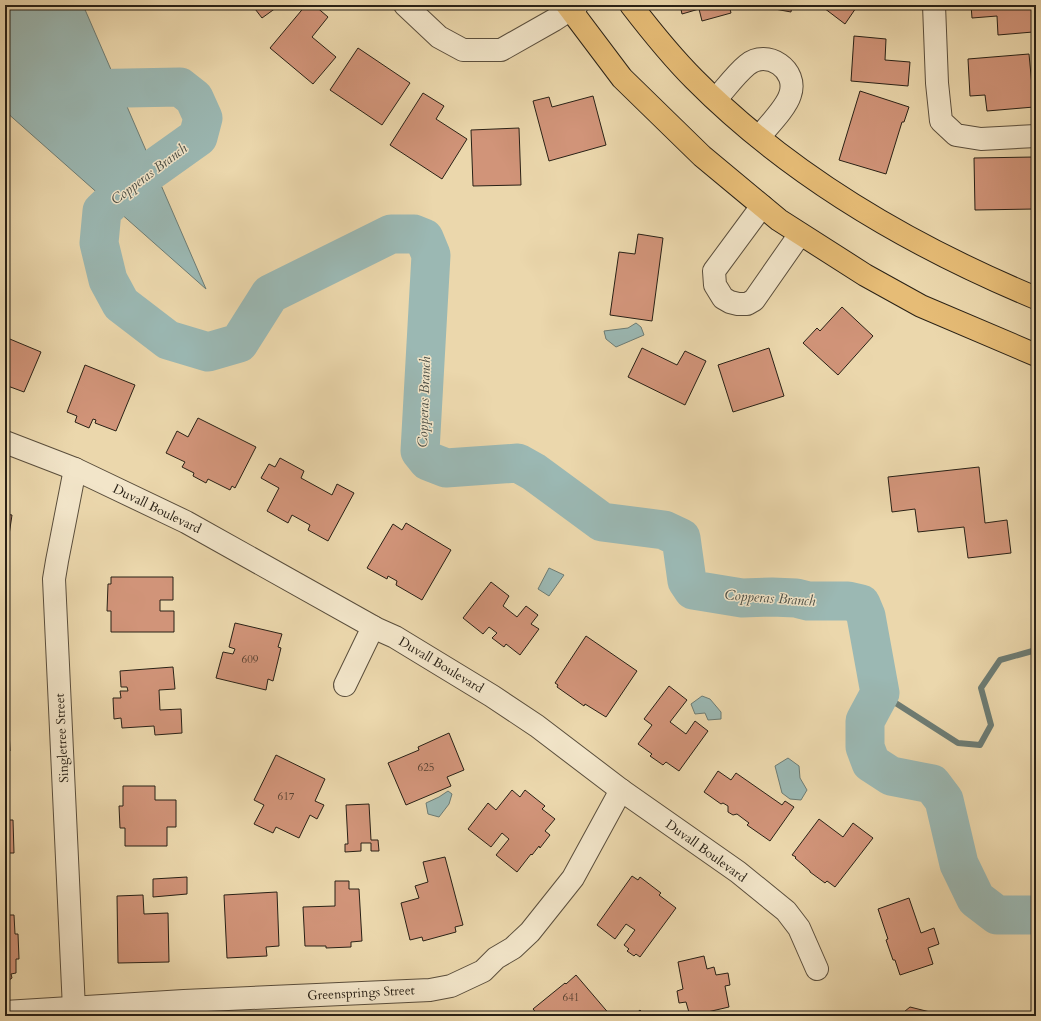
<svg xmlns="http://www.w3.org/2000/svg" width="1041" height="1021" viewBox="0 0 1041 1021" font-family="Cardo,serif">
  <style>
    .water { fill: #9bb8b3; stroke: #6d7c74 }
    .lines { fill: none; stroke-linecap: round; stroke-linejoin: round }
    .stream { stroke: #6d7c74; stroke-width: 6 }
    .river { stroke: #9bb8b3; stroke-width: 39 }
    .building { fill: #d19479; stroke: #292116 }
    .minor-casing { stroke: #5a4e3c; stroke-width: 24 }
    .major-casing { stroke: #292116; stroke-width: 24 }
    .minor { stroke: #f2e5c9; stroke-width: 22 }
    .major { stroke: #e6bc76; stroke-width: 22 }
    .labels { text-anchor: middle; dominant-baseline: central; stroke-width: 3; stroke-linejoin: round; paint-order: stroke }
    .number-label { font-size: 11px; fill: #533e2f }
    .street-label { font-size: 13px; fill: #292116; stroke: #f2e5c9 }
    .water-label { font-size: 14px; font-style: italic; fill: #4b4e45; stroke: #f2e5c9 }
  </style>
  <rect width="100%" height="100%" fill="#ebd7ac"/>
  <filter id="stains"><feTurbulence type="fractalNoise" baseFrequency=".005" numOctaves="4"/><feColorMatrix values="0 0 0 0 .2 0 0 0 0 .09 0 0 0 0 .02 0 0 0 .5 -.17"/></filter>
  <radialGradient id="worn" r=".72"><stop offset=".6" stop-color="#630" stop-opacity="0"/><stop offset="1" stop-color="#630" stop-opacity=".3"/></radialGradient>
  <!-- water -->
  <g class="water">
    <path d="M5,5H83L206,289L5,111Z"/>
    <path d="M636,323L641,327L644,335L616,347L606,339L604,331L628,328Z"/>
    <path d="M549,568L564,575L549,596L538,589Z"/>
    <path d="M702,696L710,699L721,712V719L708,720L705,713L695,714L691,704Z"/>
    <path d="M788,758L799,766L800,778L807,790L801,800L790,799L782,793L775,766Z"/>
    <path d="M448,791L452,794L449,804L439,817L428,814L426,803L439,797Z"/>
  </g>
  <g class="lines">
    <!-- stream -->
    <path class="stream" d="M880,693L958,743L980,745L991,725L981,688L1000,660L1036,650"/>
    <!-- river -->
    <path class="river" d="M5,83L23,90L180,87L194,98L203,118L198,137L125,189L102,211L99,243L108,280L121,304L168,340L208,352L239,343L270,294L391,234H414L424,238L431,255L420,451L428,461L446,468L518,463L534,472L602,522L664,530L681,538L687,581L693,590L742,598L772,597L796,598L808,601H848L861,604L866,616L880,693L865,721V747L871,763L891,776L932,784L944,800L959,864L976,899L997,915H1036"/>
  </g>
  <!-- building -->
  <g class="building">
    <path d="M252,5H280L262,18Z"/>
    <path d="M306,5H314L328,17L312,37L336,57L313,84L270,48Z"/>
    <path d="M680,5H729L731,13L702,21L699,9L682,14Z"/>
    <path d="M753,5H792L791,12Z"/>
    <path d="M820,5H858L845,24Z"/>
    <path d="M971,5H1031L1033,32L998,35L997,16L972,18Z"/>
    <path d="M854,36L886,39L885,60L910,62L908,86L851,81Z"/>
    <path d="M358,48L410,83L382,125L330,90Z"/>
    <path d="M1029,54L1034,107L987,111L985,95L970,96L968,59Z"/>
    <path d="M860,91L909,107L904,122H902L886,174L839,160Z"/>
    <path d="M423,93L444,106L436,119L467,139L442,179L390,145Z"/>
    <path d="M593,96L606,145L549,161L533,101L549,97L552,107Z"/>
    <path d="M519,128L521,185L473,186L471,130Z"/>
    <path d="M1034,157L1035,209L975,210L974,158Z"/>
    <path d="M638,234L663,238L652,321L610,315L619,252L635,254Z"/>
    <path d="M842,307L873,336L838,375L803,343L817,328L820,331Z"/>
    <path d="M5,337L41,352L24,392L5,385Z"/>
    <path d="M642,348L677,365L685,351L706,361L685,405L628,377Z"/>
    <path d="M769,348L784,396L733,412L718,365Z"/>
    <path d="M85,365L135,385L116,431L95,423L96,420L93,419L89,428L75,422L77,416L67,412Z"/>
    <path d="M198,418L256,447L235,488L232,486L230,490L208,479L206,483L193,476L194,473L182,467L185,462L166,453L177,431L188,437Z"/>
    <path d="M280,458L304,471L301,478L332,495L337,484L354,493L328,541L308,530L310,525L292,515L288,523L267,511L279,488L261,478L269,464L275,467Z"/>
    <path d="M979,467L985,523L1007,520L1011,553L968,558L964,527L918,532L915,509L892,512L888,477Z"/>
    <path d="M5,514L12,515L5,562Z"/>
    <path d="M406,523L451,550L422,600L396,585L397,581L388,576L387,579L367,568L393,524L402,530Z"/>
    <path d="M111,577H173V600H160V611H174V632H111V611H107L108,584H111Z"/>
    <path d="M491,582L509,596L503,606L517,617L526,606L538,615L531,624L539,629L520,655L506,644L504,647L492,638L497,633L489,627L483,634L463,618Z"/>
    <path d="M235,623L282,634L278,647L281,648L273,681L268,679L266,690L216,678L223,652L233,654L235,649L229,647Z"/>
    <path d="M586,636L637,671L606,717L585,704L584,706L557,687L558,685L555,683Z"/>
    <path d="M173,667L175,689L159,690L160,710L181,709L182,733L155,735L154,726L122,728L121,718L114,719L113,698H121L120,691H128L127,687H121L120,671Z"/>
    <path d="M669,686L687,700L670,722L686,734L695,721L708,731L679,771L666,762L663,765L650,756L652,754L638,744L652,725L644,719Z"/>
    <path d="M5,709L6,729H9L10,751H6V762H5Z"/>
    <path d="M449,733L464,770L447,777L451,786L406,805L388,763L419,750L418,747Z"/>
    <path d="M276,755L325,779L315,801L324,805L317,819L310,815L299,838L276,827L273,833L254,824L264,805L254,800Z"/>
    <path d="M718,771L731,780L736,773L782,805L785,801L794,807L770,841L747,825L749,823L737,814L733,815L728,812V806L723,803L721,804L704,792Z"/>
    <path d="M123,786H155V800H176V827H167V846H125V828H120L119,806H123Z"/>
    <path d="M512,790L520,797L525,790L545,806L542,809L555,819L545,831L550,835L540,848L539,846L532,855L531,854L517,872L496,855L509,839L502,833L491,847L468,829L488,803L496,810Z"/>
    <path d="M5,799H7L8,820H13L14,853H8L9,865H5Z"/>
    <path d="M369,804L371,840H378L379,851H371V843H361V851L345,852V844H348L346,805Z"/>
    <path d="M819,819L843,837L853,823L873,838L835,887L827,881L825,883L810,872V871L795,858L796,857L792,855Z"/>
    <path d="M445,857L463,925L455,927L456,932L423,941L422,937L410,940L401,903L419,898L415,886L428,882L423,862Z"/>
    <path d="M632,876L638,880L640,877L661,893L659,895L676,908L640,957L636,954L634,956L627,951L629,949L624,945L635,930L626,924L615,939L597,925Z"/>
    <path d="M187,877V894L153,897V879Z"/>
    <path d="M335,881H349V889H359L362,941L351,942V947L326,948V946H305L303,907L335,906Z"/>
    <path d="M277,892L279,946L266,947L267,956L227,958L224,895Z"/>
    <path d="M143,895L144,914L168,913L169,962L118,963L117,896Z"/>
    <path d="M909,898L921,933L934,928L939,944L928,948L933,964L900,975L895,960H893L886,940L888,939L878,909Z"/>
    <path d="M5,915H14L15,934H18L19,959H16V973L11,974L12,978L5,983Z"/>
    <path d="M704,956L707,969L714,967L716,975L728,973L730,985L725,986L729,1007L690,1016L686,1002L679,1003L677,991L683,989L678,962Z"/>
    <path d="M576,975L611,1016H539L533,1009L565,983L566,984Z"/>
    <path d="M910,1007L930,1012V1016H899Z"/>
    <path d="M640,1010L646,1016H633Z"/>
  </g>
  <g class="lines">
    <!-- minor casing -->
    <g class="minor-casing">
      <g id="minor">
        <path d="M405,5L439,37L463,50H501L554,20L577,5"/>
        <path d="M934,5L937,83L941,121L956,135L981,139L1036,136"/>
        <path d="M716,99C725,89 736,74 747,65C767,48 799,70 790,95C786,108 768,126 759,137"/>
        <path d="M762,206L714,271L715,285L723,298L730,302L738,304H747L754,300L800,234"/>
        <path d="M5,442L75,469L186,522L377,629L395,637L492,696L537,726L621,790L738,872L786,911L799,928L817,969"/>
        <path d="M345,685L373,627"/>
        <path d="M74,1009L54,579L57,561L75,469"/>
        <path d="M5,1012L184,1001L430,990L451,986L483,971L496,958L513,948L530,932L573,878L621,790"/>
      </g>
    </g>
    <!-- major casing -->
    <g class="major-casing">
      <g id="major">
        <path d="M567,5L622,78L702,156L779,220L865,275L921,306L1036,355"/>
        <path d="M631,5C651,31 671,56 694,79C790,176 911,246 1036,298"/>
      </g>
    </g>
    <!-- minor -->
    <use href="#minor" class="minor"/>
    <!-- major -->
    <use href="#major" class="major"/>
  </g>
  <g class="labels">
    <!-- number labels -->
    <g class="number-label">
      <text x="250" y="659">609</text>
      <text x="426" y="767">625</text>
      <text x="286" y="796">617</text>
      <text x="571" y="997">641</text>
    </g>
    <!-- street labels -->
    <g class="street-label">
      <text transform="translate(157 509) rotate(26)">Duvall Boulevard</text>
      <text transform="translate(441 665) rotate(31)">Duvall Boulevard</text>
      <text transform="translate(62 738) rotate(-93)">Singletree Street</text>
      <text transform="translate(706 851) rotate(36)">Duvall Boulevard</text>
      <text transform="translate(361 993) rotate(-3)">Greensprings Street</text>
    </g>
    <!-- water labels -->
    <g class="water-label">
      <text transform="translate(149 174) rotate(-37)">Copperas Branch</text>
      <text transform="translate(424 402) rotate(-88)">Copperas Branch</text>
      <text transform="translate(770 598) rotate(4)">Copperas Branch</text>
    </g>
  </g>
  <!-- margin -->
  <rect width="1041" height="1021" fill="none" stroke="#ebd7ac" stroke-width="20"/>
  <rect x="6" y="6" width="1029" height="1009" fill="none" stroke="#292116" stroke-width="2"/>
  <rect x="10" y="10" width="1021" height="1001" fill="none" stroke="#292116"/>
  <rect width="100%" height="100%" filter="url(#stains)"/>
  <rect width="100%" height="100%" fill="url(#worn)"/>
</svg>
